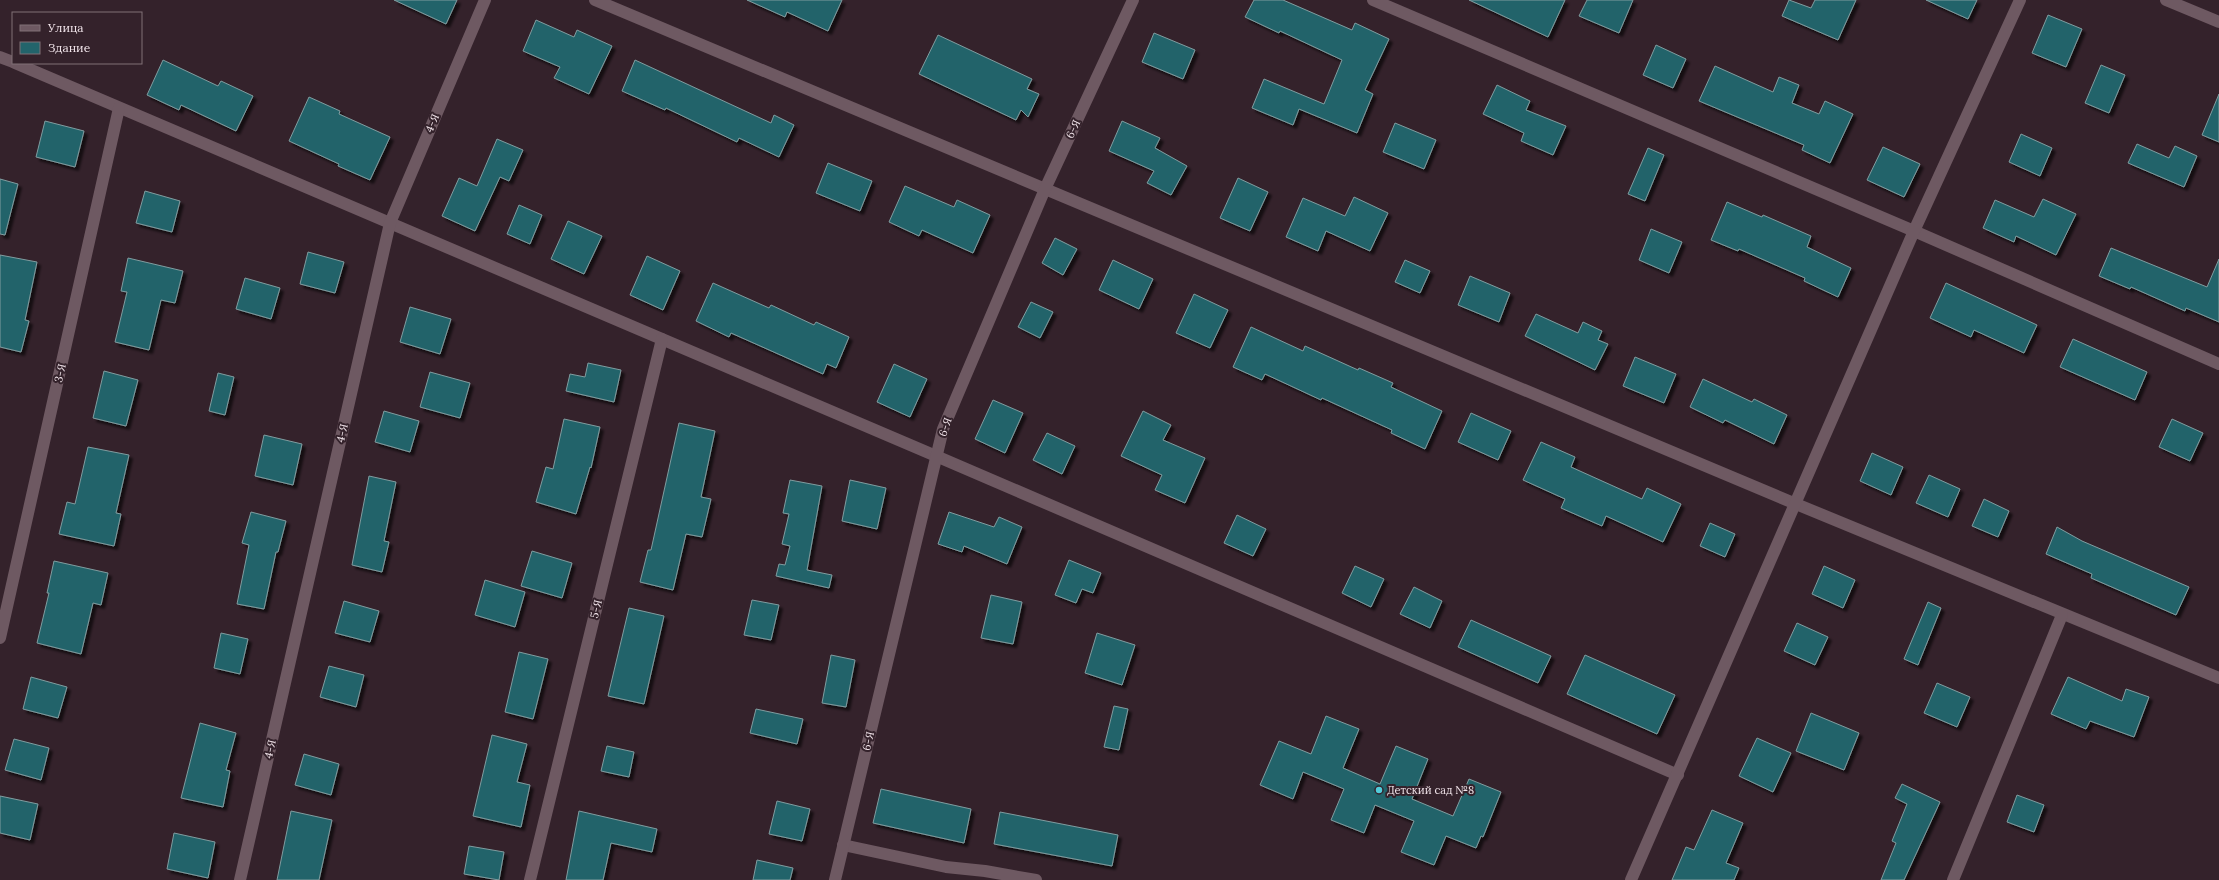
<svg xmlns="http://www.w3.org/2000/svg" width="2219" height="880" viewBox="0 0 2219 880" font-family="Lora,serif">
  <style>
    .building { fill: #23646b; stroke: #809c9f; filter: url(#shadow) }
    .lines { fill: none; stroke-linecap: round; stroke-linejoin: round }
    .street { stroke: #6e5962; stroke-width: 12 }
    .poi-dot { fill: #52cbd9; stroke: #34222b; stroke-width: 1.5 }
    .labels { text-anchor: middle; dominant-baseline: central; stroke-width: 4; stroke-linejoin: round; paint-order: stroke }
    .street-label { font-size: 11px; fill: #f1e4ea; stroke: #34222b }
    .poi-label { font-size: 11px; fill: #f1e4ea; stroke: #34222b; text-anchor: start }
  </style>
  <defs>
    <filter id="shadow"><feDropShadow dx="3.5" dy="3.5" stdDeviation="1" flood-color="#0009"/></filter>
  </defs>
  <rect width="100%" height="100%" fill="#34222b"/>
  <!-- building -->
  <g class="building">
    <path d="M394,0H457L446,24Z"/>
    <path d="M747,0H842L828,31L787,12L785,17Z"/>
    <path d="M1254,0H1283L1352,30L1355,23L1389,39L1365,90L1373,94L1357,133L1299,109L1293,125L1252,108L1264,79L1324,104L1342,60L1280,31L1279,33L1245,17Z"/>
    <path d="M1469,0H1565L1548,37Z"/>
    <path d="M1587,0H1633L1619,33L1579,16Z"/>
    <path d="M1789,0L1811,8L1815,0H1856L1838,40L1782,16Z"/>
    <path d="M1926,0H1977L1968,19Z"/>
    <path d="M2048,15L2082,29L2066,67L2032,53Z"/>
    <path d="M536,20L574,37L577,30L612,46L589,94L554,78L560,67L523,51Z"/>
    <path d="M1154,33L1195,50L1183,79L1142,62Z"/>
    <path d="M938,35L1032,79L1027,89L1039,94L1028,117L1021,110L1016,120L919,74Z"/>
    <path d="M1656,45L1686,59L1673,88L1643,75Z"/>
    <path d="M163,60L218,86L221,81L253,96L236,131L181,105L179,110L147,95Z"/>
    <path d="M635,60L771,123L774,115L794,125L779,157L739,138L737,142L666,108L665,110L622,91Z"/>
    <path d="M2101,65L2125,75L2109,113L2085,103Z"/>
    <path d="M1715,66L1773,92L1779,77L1799,85L1792,103L1819,114L1825,101L1853,114L1830,163L1802,150L1804,145L1699,101Z"/>
    <path d="M1497,85L1530,101L1526,110L1566,126L1553,155L1521,141L1524,133L1483,114Z"/>
    <path d="M2219,94V142L2202,135Z"/>
    <path d="M309,97L340,111L339,114L390,137L370,180L338,166L339,164L289,141Z"/>
    <path d="M45,121L84,131L75,167L36,157Z"/>
    <path d="M1122,121L1160,138L1155,148L1187,166L1171,195L1147,183L1154,171L1109,151Z"/>
    <path d="M1395,123L1436,140L1424,169L1383,152Z"/>
    <path d="M2021,134L2052,148L2040,176L2009,162Z"/>
    <path d="M497,139L523,150L509,181L500,177L475,231L442,216L459,178L477,186Z"/>
    <path d="M2137,144L2169,158L2175,146L2197,156L2184,187L2128,163Z"/>
    <path d="M1883,147L1920,164L1904,197L1867,180Z"/>
    <path d="M1648,148L1664,155L1645,201L1628,194Z"/>
    <path d="M828,163L872,181L860,211L816,193Z"/>
    <path d="M1238,178L1268,192L1250,231L1220,218Z"/>
    <path d="M0,179L18,184L5,235L0,234Z"/>
    <path d="M905,186L954,207L957,200L990,215L973,253L922,230L919,236L889,222Z"/>
    <path d="M145,191L180,201L172,232L136,223Z"/>
    <path d="M1354,197L1388,213L1370,251L1326,231L1318,251L1286,237L1303,198L1345,216Z"/>
    <path d="M2043,199L2076,214L2056,255L2016,236L2014,242L1983,228L1995,200L2034,217Z"/>
    <path d="M1727,202L1762,217L1763,215L1811,236L1807,247L1851,268L1838,297L1804,281L1805,278L1739,249L1738,251L1711,240Z"/>
    <path d="M519,205L542,215L530,244L507,234Z"/>
    <path d="M568,221L602,236L584,274L551,259Z"/>
    <path d="M1651,229L1682,242L1669,273L1639,260Z"/>
    <path d="M1055,238L1077,249L1063,275L1042,263Z"/>
    <path d="M2111,248L2207,287L2219,259V322L2186,308L2185,311L2131,287L2130,289L2099,276Z"/>
    <path d="M308,252L344,262L335,293L300,284Z"/>
    <path d="M0,255L37,262L25,320L29,321L21,352L0,347Z"/>
    <path d="M647,256L680,271L663,310L630,295Z"/>
    <path d="M128,258L183,271L175,303L161,300L149,350L115,342L127,292L121,291Z"/>
    <path d="M1113,260L1153,279L1139,309L1099,290Z"/>
    <path d="M1405,260L1430,271L1420,293L1395,282Z"/>
    <path d="M1470,276L1510,293L1499,322L1458,305Z"/>
    <path d="M245,278L280,288L271,319L236,309Z"/>
    <path d="M713,283L769,308L771,305L814,325L816,322L849,337L836,368L827,364L823,374L731,333L729,337L696,321Z"/>
    <path d="M1946,283L2037,325L2024,353L1974,330L1971,337L1930,318Z"/>
    <path d="M1194,294L1228,310L1210,348L1176,333Z"/>
    <path d="M1031,302L1053,312L1040,338L1018,327Z"/>
    <path d="M410,307L451,319L440,354L400,342Z"/>
    <path d="M1536,314L1578,333L1583,322L1602,331L1598,340L1608,344L1595,370L1525,336Z"/>
    <path d="M1251,327L1303,351L1305,346L1358,370L1359,368L1393,383L1391,387L1442,411L1425,449L1391,433L1392,430L1322,398L1321,400L1265,374L1262,380L1233,367Z"/>
    <path d="M2073,339L2147,372L2135,400L2060,367Z"/>
    <path d="M1635,357L1676,374L1664,403L1623,386Z"/>
    <path d="M588,363L621,370L614,402L566,391L570,374L585,377Z"/>
    <path d="M894,364L927,379L910,417L877,402Z"/>
    <path d="M104,371L138,380L126,426L93,418Z"/>
    <path d="M430,372L470,383L460,418L420,407Z"/>
    <path d="M218,373L234,377L225,415L209,411Z"/>
    <path d="M1703,379L1752,402L1754,399L1787,415L1774,444L1725,420L1723,423L1690,407Z"/>
    <path d="M993,400L1023,413L1005,453L975,439Z"/>
    <path d="M384,411L419,421L410,452L375,442Z"/>
    <path d="M1143,411L1171,425L1163,440L1205,458L1185,503L1155,490L1162,475L1121,456Z"/>
    <path d="M1471,413L1511,431L1498,460L1458,442Z"/>
    <path d="M564,419L600,427L591,468L590,467L576,514L536,502L546,467L553,469Z"/>
    <path d="M2172,419L2203,433L2190,461L2159,447Z"/>
    <path d="M679,423L715,431L701,497L711,499L702,537L686,534L673,590L640,582L648,550H651Z"/>
    <path d="M1047,433L1075,446L1062,474L1033,460Z"/>
    <path d="M264,435L302,444L293,485L255,476Z"/>
    <path d="M1541,442L1575,457L1571,467L1642,499L1647,488L1681,504L1663,542L1606,516L1602,526L1561,508L1565,499L1523,480Z"/>
    <path d="M88,447L129,455L116,513L121,514L114,546L59,534L67,502L75,504Z"/>
    <path d="M1872,453L1903,467L1891,495L1860,481Z"/>
    <path d="M1929,475L1960,489L1948,517L1916,503Z"/>
    <path d="M369,476L396,482L384,541L389,542L382,572L352,565Z"/>
    <path d="M790,480L822,486L807,570L832,575L829,588L776,576L779,564L785,565L790,546L782,544L789,514L783,513Z"/>
    <path d="M850,480L886,488L877,529L842,521Z"/>
    <path d="M1984,499L2009,511L1998,537L1972,526Z"/>
    <path d="M251,512L286,521L278,552H276L264,609L237,604L249,545L242,543Z"/>
    <path d="M949,512L994,527L999,517L1022,527L1007,564L964,546L962,552L938,544Z"/>
    <path d="M1237,515L1266,529L1253,556L1224,543Z"/>
    <path d="M1710,523L1735,534L1725,557L1700,546Z"/>
    <path d="M2057,527L2082,541L2189,587L2176,615L2091,578L2092,574L2046,554Z"/>
    <path d="M532,551L572,563L562,598L521,586Z"/>
    <path d="M1069,560L1101,573L1093,593L1082,589L1076,603L1055,595Z"/>
    <path d="M54,561L108,573L101,605L93,603L81,654L37,643L49,593H47Z"/>
    <path d="M1355,566L1384,579L1371,607L1342,593Z"/>
    <path d="M1824,566L1855,580L1843,608L1812,594Z"/>
    <path d="M485,580L525,592L515,627L475,615Z"/>
    <path d="M1414,587L1442,601L1430,628L1400,614Z"/>
    <path d="M991,595L1022,602L1013,644L981,638Z"/>
    <path d="M752,600L779,605L771,640L744,635Z"/>
    <path d="M344,601L379,611L370,642L335,633Z"/>
    <path d="M1928,602L1941,608L1918,665L1904,659Z"/>
    <path d="M629,608L664,616L644,704L608,696Z"/>
    <path d="M1471,620L1551,656L1538,683L1458,647Z"/>
    <path d="M1797,623L1828,637L1815,665L1784,651Z"/>
    <path d="M221,633L248,639L240,674L214,668Z"/>
    <path d="M1097,633L1135,645L1122,685L1085,673Z"/>
    <path d="M519,652L548,659L533,719L505,712Z"/>
    <path d="M831,655L855,660L846,707L822,703Z"/>
    <path d="M1585,655L1675,695L1657,734L1567,694Z"/>
    <path d="M329,666L364,675L356,707L320,697Z"/>
    <path d="M31,677L67,687L58,718L23,709Z"/>
    <path d="M2068,677L2122,701L2126,689L2149,697L2134,737L2090,721L2086,729L2051,714Z"/>
    <path d="M1937,683L1970,697L1957,727L1924,713Z"/>
    <path d="M1114,706L1128,709L1119,750L1104,747Z"/>
    <path d="M756,709L803,719L797,744L750,733Z"/>
    <path d="M1811,713L1859,733L1844,770L1796,751Z"/>
    <path d="M1326,716L1359,729L1343,768L1380,784L1396,746L1428,759L1412,799L1453,816L1469,779L1501,792L1483,837L1481,836L1476,848L1446,836L1434,865L1401,852L1414,821L1375,805L1364,833L1331,820L1344,789L1303,772L1293,799L1260,785L1279,741L1311,754Z"/>
    <path d="M200,723L236,733L226,770L230,771L223,807L181,798Z"/>
    <path d="M492,735L527,744L517,782L530,785L521,827L473,816Z"/>
    <path d="M1757,738L1791,753L1773,792L1739,776Z"/>
    <path d="M14,739L49,748L41,780L5,770Z"/>
    <path d="M607,746L634,752L629,777L601,771Z"/>
    <path d="M304,754L339,764L331,795L295,785Z"/>
    <path d="M1902,784L1940,802L1904,880H1881L1896,843L1892,841L1907,804L1895,798Z"/>
    <path d="M881,789L971,809L964,843L873,823Z"/>
    <path d="M2017,795L2044,805L2034,832L2007,822Z"/>
    <path d="M0,796L38,804L30,840L0,833Z"/>
    <path d="M777,801L810,809L802,841L769,834Z"/>
    <path d="M1712,810L1743,823L1726,863L1739,868L1734,880H1672L1686,847L1694,850Z"/>
    <path d="M291,811L332,820L319,880H277Z"/>
    <path d="M579,811L657,829L652,852L611,843L603,880H566Z"/>
    <path d="M1000,812L1118,835L1112,866L994,844Z"/>
    <path d="M174,833L215,842L208,878L167,869Z"/>
    <path d="M469,846L504,852L499,880L464,874Z"/>
    <path d="M757,860L793,868L790,880H753Z"/>
  </g>
  <g class="lines">
    <!-- street -->
    <g class="street">
      <path d="M595,0L1796,504L2219,678"/>
      <path d="M1373,0L1914,231L2219,364"/>
      <path d="M2166,0L2219,22"/>
      <path d="M0,57L13,62"/>
      <path d="M15,63L936,456L1678,775"/>
      <path d="M0,638L119,108"/>
      <path d="M843,845L946,867L985,871L1036,880"/>
      <path d="M240,880L390,223L485,0"/>
      <path d="M530,880L662,339"/>
      <path d="M835,880L943,429L1045,189L1133,0"/>
      <path d="M1631,880L1914,231L2020,0"/>
      <path d="M1953,880L2062,615"/>
    </g>
  </g>
  <!-- markers -->
  <circle class="poi-dot" cx="1379" cy="790" r="4"/>
  <g class="labels">
    <!-- street labels -->
    <g class="street-label">
      <text transform="translate(432 123) rotate(-67)">4-Я</text>
      <text transform="translate(1073 129) rotate(-65)">6-Я</text>
      <text transform="translate(60 373) rotate(-77)">3-Я</text>
      <text transform="translate(945 427) rotate(-71)">6-Я</text>
      <text transform="translate(342 433) rotate(-77)">4-Я</text>
      <text transform="translate(596 609) rotate(-76)">5-Я</text>
      <text transform="translate(868 741) rotate(-77)">6-Я</text>
      <text transform="translate(270 749) rotate(-77)">4-Я</text>
    </g>
    <!-- poi labels -->
    <g class="poi-label">
      <text x="1387" y="790">Детский сад №8</text>
    </g>
  </g>
  <!-- legend -->
  <rect x="12" y="12" width="130" height="52" fill="#34222b" stroke="#807077"/>
  <rect x="20" y="25" width="20" height="6" fill="#6e5962" stroke="#807077"/>
  <text x="48" y="32" font-size="12" fill="#f1e4ea">Улица</text>
  <rect x="20" y="42" width="20" height="12" fill="#23646b" stroke="#807077"/>
  <text x="48" y="52" font-size="12" fill="#f1e4ea">Здание</text>
</svg>
